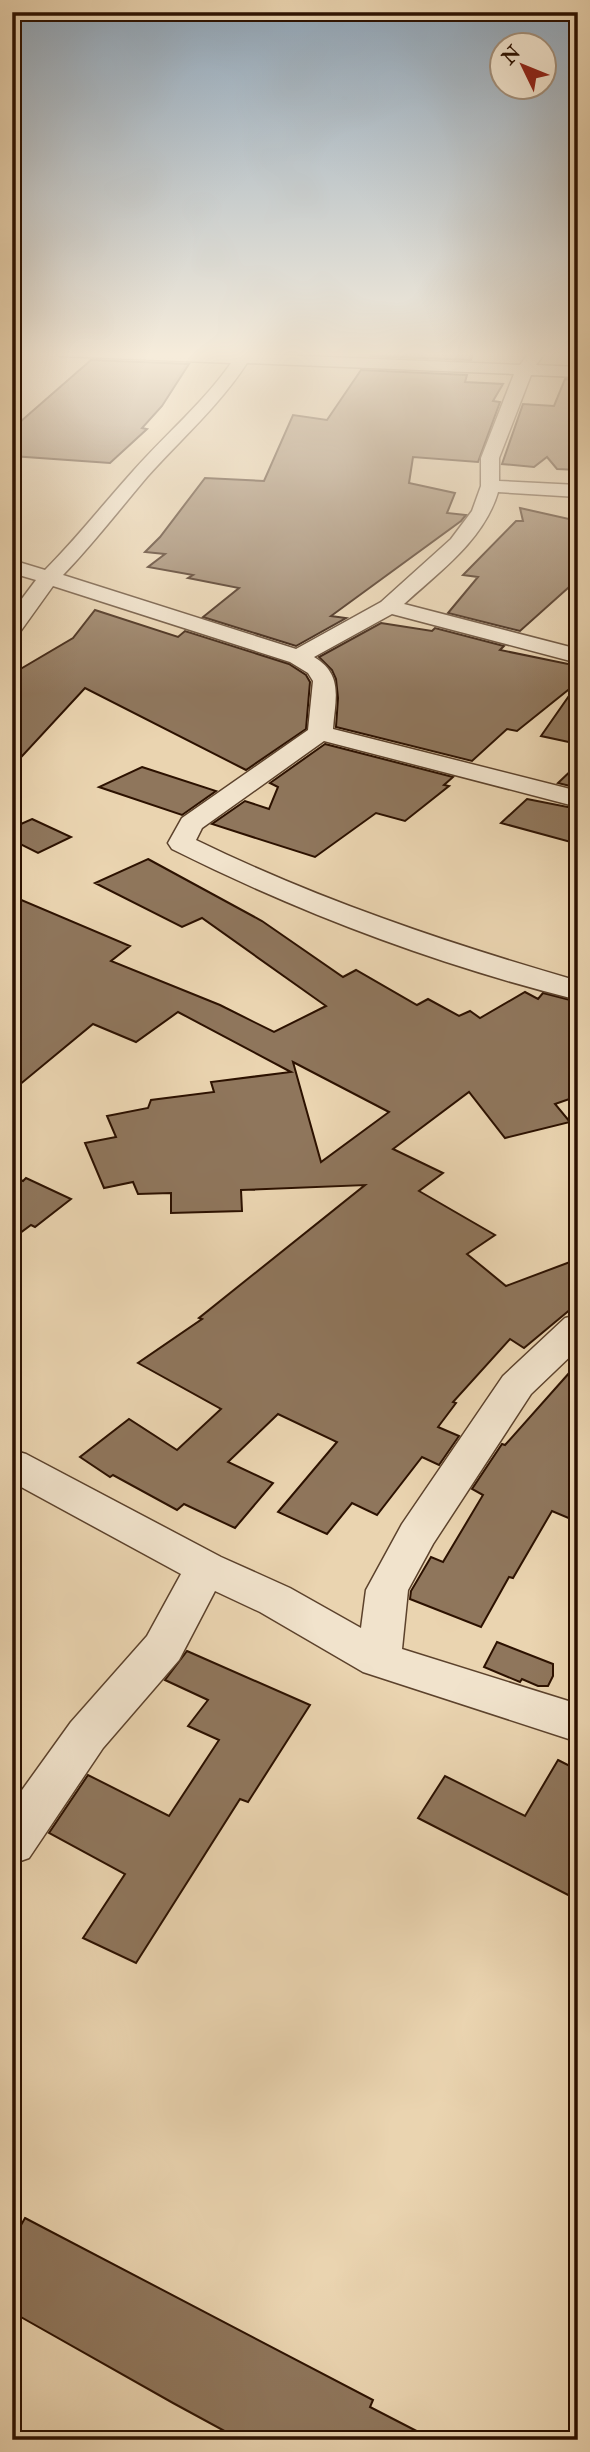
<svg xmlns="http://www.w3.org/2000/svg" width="590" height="2452" viewBox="0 0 590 2452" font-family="'IM FELL Double Pica',serif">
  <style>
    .building { fill: #8f765c; stroke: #2c1100; stroke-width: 2; fill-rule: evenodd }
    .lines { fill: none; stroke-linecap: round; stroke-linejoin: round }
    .minor-casing { stroke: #5c422c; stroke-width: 3 }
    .minor { fill: #f1e3cc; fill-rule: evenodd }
  </style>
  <rect width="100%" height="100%" fill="#ead4b0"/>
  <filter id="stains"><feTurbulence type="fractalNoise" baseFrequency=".00286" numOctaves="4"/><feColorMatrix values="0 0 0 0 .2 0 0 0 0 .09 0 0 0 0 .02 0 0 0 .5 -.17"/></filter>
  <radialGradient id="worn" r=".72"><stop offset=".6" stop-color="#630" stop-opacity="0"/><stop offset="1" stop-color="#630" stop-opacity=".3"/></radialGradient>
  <!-- building -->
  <g class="building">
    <path d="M375,351H445L473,352L471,360L371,356Z"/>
    <path d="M91,360L189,364L162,406L142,428L147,429L110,463L12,456V429Z"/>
    <path d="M361,370L467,375L465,382L503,384L493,401L500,402L478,462L413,457L409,483L455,493L447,513L466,515L461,521L331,616L346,618L296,646L203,617L239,588L188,578L193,575L148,567L165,554L145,552L160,537L205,478L264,481L293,415L327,420Z"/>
    <path d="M565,379L578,380V470L557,469L547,457L534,467L502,464L523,404L554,406Z"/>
    <path d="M520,508L578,521V579L520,631L448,613L478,577L463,575L516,521H523Z"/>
    <path d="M95,610L178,637L185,631L289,664L306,675L310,682L306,729L246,770L85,688L12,767V674L73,638Z"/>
    <path d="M381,623L432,631L435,628L504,646L500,650L578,666V682L517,731L507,729L472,761L336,727L338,698L336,679L332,670L319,657Z"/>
    <path d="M578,683V744L541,736Z"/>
    <path d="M325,744L453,777L444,785L449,786L405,821L376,813L315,857L212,824L245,801L269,809L278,787L270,783Z"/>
    <path d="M578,764V788L558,783Z"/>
    <path d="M142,767L216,791L182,815L99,787Z"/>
    <path d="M527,799L578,809V844L501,823Z"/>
    <path d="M32,819L71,837L38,853L12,840V828Z"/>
    <path d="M148,859L262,921L343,977L356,970L417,1005L428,999L459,1016L470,1011L480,1018L525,992L538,999L543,993L578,1002V1096L555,1104L570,1122L505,1138L469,1092L393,1149L443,1173L419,1191L495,1235L467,1254L506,1286L578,1259V1303L524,1348L510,1339L453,1402L456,1403L438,1427L459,1436L439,1465L422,1457L377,1515L352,1503L327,1534L278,1512L337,1442L278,1414L228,1462L273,1483L235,1528L184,1504L177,1510L113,1475L110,1477L80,1457L129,1419L177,1450L221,1409L138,1363L202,1319L199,1318L365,1185L241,1190L242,1211L171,1213V1193L138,1194L133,1182L104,1188L85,1143L116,1137L107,1116L148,1108L151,1100L214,1092L211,1082L291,1072L178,1012L136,1042L93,1024L12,1091V896L130,946L111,961L220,1005L274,1032L326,1006L202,918L182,927L95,883ZM293,1062L389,1112L321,1162Z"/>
    <path d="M12,1176L23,1181L26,1178L71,1199L35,1227L31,1225L12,1239Z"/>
    <path d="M578,1363V1522L552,1511L513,1578L509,1577L481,1627L410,1599L411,1591L431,1557L443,1562L483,1495L472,1489L502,1444L505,1445Z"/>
    <path d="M497,1642L553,1664V1676L548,1686H538L522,1679L520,1682L484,1667Z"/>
    <path d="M187,1651L310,1705L248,1802L240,1799L136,1963L83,1938L125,1874L49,1833L88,1775L169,1816L219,1740L188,1726L208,1700L165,1680Z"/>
    <path d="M558,1760L578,1770V1900L418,1818L445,1776L525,1816Z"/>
    <path d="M25,2218L373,2400L370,2407L434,2440H241L173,2403L12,2312V2241Z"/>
  </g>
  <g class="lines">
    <!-- minor casing -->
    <g class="minor-casing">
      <g id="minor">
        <path d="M52,351L237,353L239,351H255L253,354L520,365L530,351H543L545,353L536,365L578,367V377L531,375L499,458V481L578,485V497L498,492C484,540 439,572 404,604L578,649V663L392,614L314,657C344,675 335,699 333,729L578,791V807L324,741L202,828L196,840C319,900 447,943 578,981V1000C438,965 300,913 172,849L168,843L182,818L308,730L313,681L308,673L290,662L53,586L20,632L12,634V612L36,580L12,573V560L45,570C77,538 104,503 134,470C166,434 204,402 231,363L60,356ZM247,363L514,374L481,458V486L472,511L451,539L381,602L296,649L63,575C93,544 119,510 147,477C181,439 219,406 247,363Z"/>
        <path d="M578,1315V1349L531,1394L433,1544L408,1590L402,1649L578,1704V1742L363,1672L260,1612L215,1591L179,1660L103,1748L29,1858L12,1864V1804L71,1722L147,1636L181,1574L12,1482V1450L26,1454L221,1557L290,1588L361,1628L366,1590L402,1524L503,1376L565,1318Z"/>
      </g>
    </g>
    <!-- minor -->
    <use href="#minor" class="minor"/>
  </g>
  <!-- sky -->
  <linearGradient id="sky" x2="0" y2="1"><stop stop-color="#8fa6ba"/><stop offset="0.51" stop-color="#f6ecdb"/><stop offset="1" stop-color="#f6ecdb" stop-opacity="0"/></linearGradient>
  <rect width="590" height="694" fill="url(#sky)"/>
  <!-- margin -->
  <rect width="590" height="2452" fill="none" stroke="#ead4b0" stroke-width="42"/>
  <rect x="14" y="14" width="562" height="2424" fill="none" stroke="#2c1100" stroke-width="3.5"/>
  <rect x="21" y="21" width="548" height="2410" fill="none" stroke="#2c1100" stroke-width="2"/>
  <!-- north arrow -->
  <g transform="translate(523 66) rotate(313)"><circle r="33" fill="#f1e3cc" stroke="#a28f7a" stroke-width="2"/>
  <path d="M0-5L12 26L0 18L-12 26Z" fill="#8f2418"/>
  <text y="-10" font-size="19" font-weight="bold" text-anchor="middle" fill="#2c1100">N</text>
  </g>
  <rect width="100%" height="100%" filter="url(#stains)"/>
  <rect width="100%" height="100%" fill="url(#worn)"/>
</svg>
